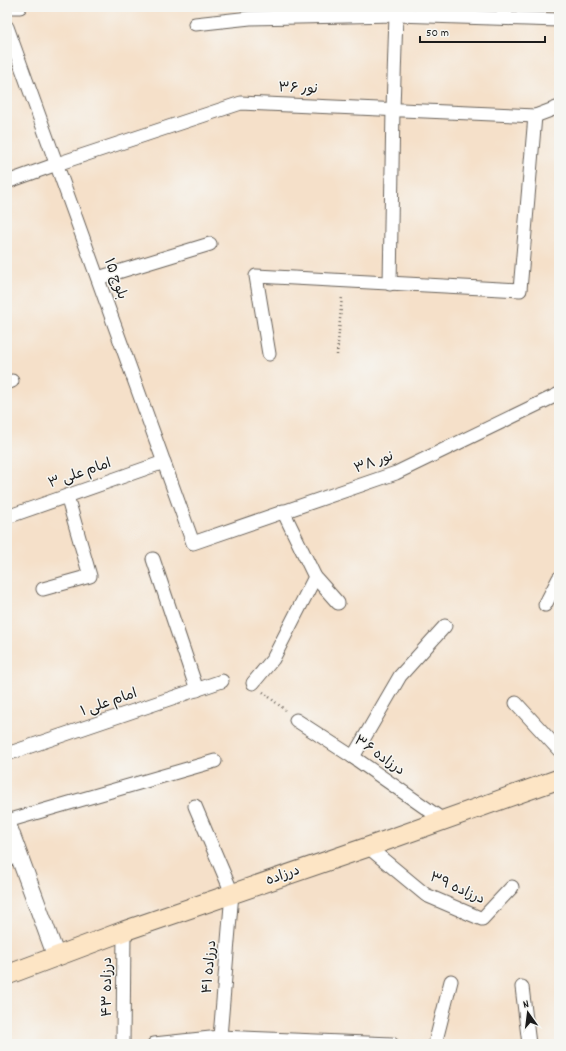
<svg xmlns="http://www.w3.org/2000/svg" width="566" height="1051" viewBox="0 0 566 1051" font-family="Dekko,'Playpen Sans Arabic',sans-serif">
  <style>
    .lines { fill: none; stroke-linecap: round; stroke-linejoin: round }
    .minor-casing { stroke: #686159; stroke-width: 15 }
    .tertiary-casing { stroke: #686159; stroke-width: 19 }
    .secondary-casing { stroke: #686159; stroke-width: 21 }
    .path { stroke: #686159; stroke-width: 2.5; stroke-dasharray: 1 3; stroke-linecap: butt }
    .minor { stroke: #fff; stroke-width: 13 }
    .tertiary { stroke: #fff; stroke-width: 17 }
    .secondary { stroke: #fde5c5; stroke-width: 19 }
    .labels { text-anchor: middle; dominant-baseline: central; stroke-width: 3; stroke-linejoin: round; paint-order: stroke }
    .street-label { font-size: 14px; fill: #1c1c1c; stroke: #f6f6f2 }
  </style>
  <rect width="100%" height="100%" fill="#f6f6f2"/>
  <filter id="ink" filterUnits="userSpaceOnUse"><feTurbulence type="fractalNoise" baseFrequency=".025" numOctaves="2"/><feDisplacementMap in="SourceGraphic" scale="8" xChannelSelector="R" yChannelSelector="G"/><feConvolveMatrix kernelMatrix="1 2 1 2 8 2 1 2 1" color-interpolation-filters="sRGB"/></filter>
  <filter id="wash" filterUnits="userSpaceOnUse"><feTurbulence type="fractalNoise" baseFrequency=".012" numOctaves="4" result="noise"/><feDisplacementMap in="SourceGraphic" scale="16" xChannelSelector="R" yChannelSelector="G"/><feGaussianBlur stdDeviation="0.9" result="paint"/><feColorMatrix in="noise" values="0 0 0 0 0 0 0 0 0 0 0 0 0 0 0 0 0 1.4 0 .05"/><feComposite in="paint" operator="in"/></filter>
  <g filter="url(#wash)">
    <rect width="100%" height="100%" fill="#f5e0c9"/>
  </g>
  <g filter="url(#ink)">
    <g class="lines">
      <!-- minor casing -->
      <g class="minor-casing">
        <g id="minor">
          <path d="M7,7H20"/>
          <path d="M195,24L250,18L396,15L559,20"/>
          <path d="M7,27L193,543L396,473L559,394"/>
          <path d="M7,182L57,164L241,103L535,116L559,107"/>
          <path d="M98,278L210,244"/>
          <path d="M390,284L393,109L396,15"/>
          <path d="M269,354L256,276L520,290L535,116"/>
          <path d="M7,383L12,381"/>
          <path d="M283,511L315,577L338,603"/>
          <path d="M7,517L164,462"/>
          <path d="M153,559L197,690"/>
          <path d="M43,589L90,576L67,496"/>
          <path d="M545,605L559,578"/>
          <path d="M253,683L273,659L315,577"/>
          <path d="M516,703L559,750"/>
          <path d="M296,720L353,757L443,820"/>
          <path d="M7,754L222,681"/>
          <path d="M353,757L400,676L445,626"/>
          <path d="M195,806L232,893L220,1037L218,1044"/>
          <path d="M7,821L215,761"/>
          <path d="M368,847L426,895L482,919L512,887"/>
          <path d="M7,860L19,855"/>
          <path d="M522,987L529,1044"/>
          <path d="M123,1044L124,931"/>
          <path d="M154,1044L220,1037L392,1044"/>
          <path d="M435,1044L451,981"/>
        </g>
      </g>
      <!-- tertiary casing -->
      <g class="tertiary-casing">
        <path id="tertiary" d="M7,823L56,956"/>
      </g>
      <!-- secondary casing -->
      <g class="secondary-casing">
        <path id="secondary" d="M7,975L124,931L368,847L559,779"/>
      </g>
      <!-- path -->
      <g class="path">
        <path d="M337,355L342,296"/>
        <path d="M263,692L285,710"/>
      </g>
      <!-- minor -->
      <use href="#minor" class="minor"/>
      <!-- tertiary -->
      <use href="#tertiary" class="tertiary"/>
      <!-- secondary -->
      <use href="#secondary" class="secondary"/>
    </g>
  </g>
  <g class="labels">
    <!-- street labels -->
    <g class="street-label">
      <text transform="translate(298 89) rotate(2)">نور ۳۶</text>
      <text transform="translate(115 279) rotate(70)">بلوچ ۱۵</text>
      <text transform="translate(374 463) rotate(-20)">نور ۳۸</text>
      <text transform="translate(80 474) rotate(-19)">امام علی ۳</text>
      <text transform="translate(109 703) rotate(-19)">امام علی ۱</text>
      <text transform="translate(379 756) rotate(35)">درزاده ۳۶</text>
      <text transform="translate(283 876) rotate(-19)">درزاده</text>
      <text transform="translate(457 889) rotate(24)">درزاده ۳۹</text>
      <text transform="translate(210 967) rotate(-85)">درزاده ۴۱</text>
      <text transform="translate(108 987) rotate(-90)">درزاده ۴۳</text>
    </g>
  </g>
  <!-- margin -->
  <rect width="566" height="1051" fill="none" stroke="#f6f6f2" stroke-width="24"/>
  <!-- north arrow -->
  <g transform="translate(528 1013) rotate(346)" stroke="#f6f6f2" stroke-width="3" paint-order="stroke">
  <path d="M0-3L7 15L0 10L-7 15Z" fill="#1c1c1c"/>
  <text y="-6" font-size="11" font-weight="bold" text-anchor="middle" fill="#1c1c1c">N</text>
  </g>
  <!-- scale -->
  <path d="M420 36v6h125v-6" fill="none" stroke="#1c1c1c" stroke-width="2"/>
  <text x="426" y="36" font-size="12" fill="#1c1c1c" stroke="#f6f6f2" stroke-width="3" paint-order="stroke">50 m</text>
</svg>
